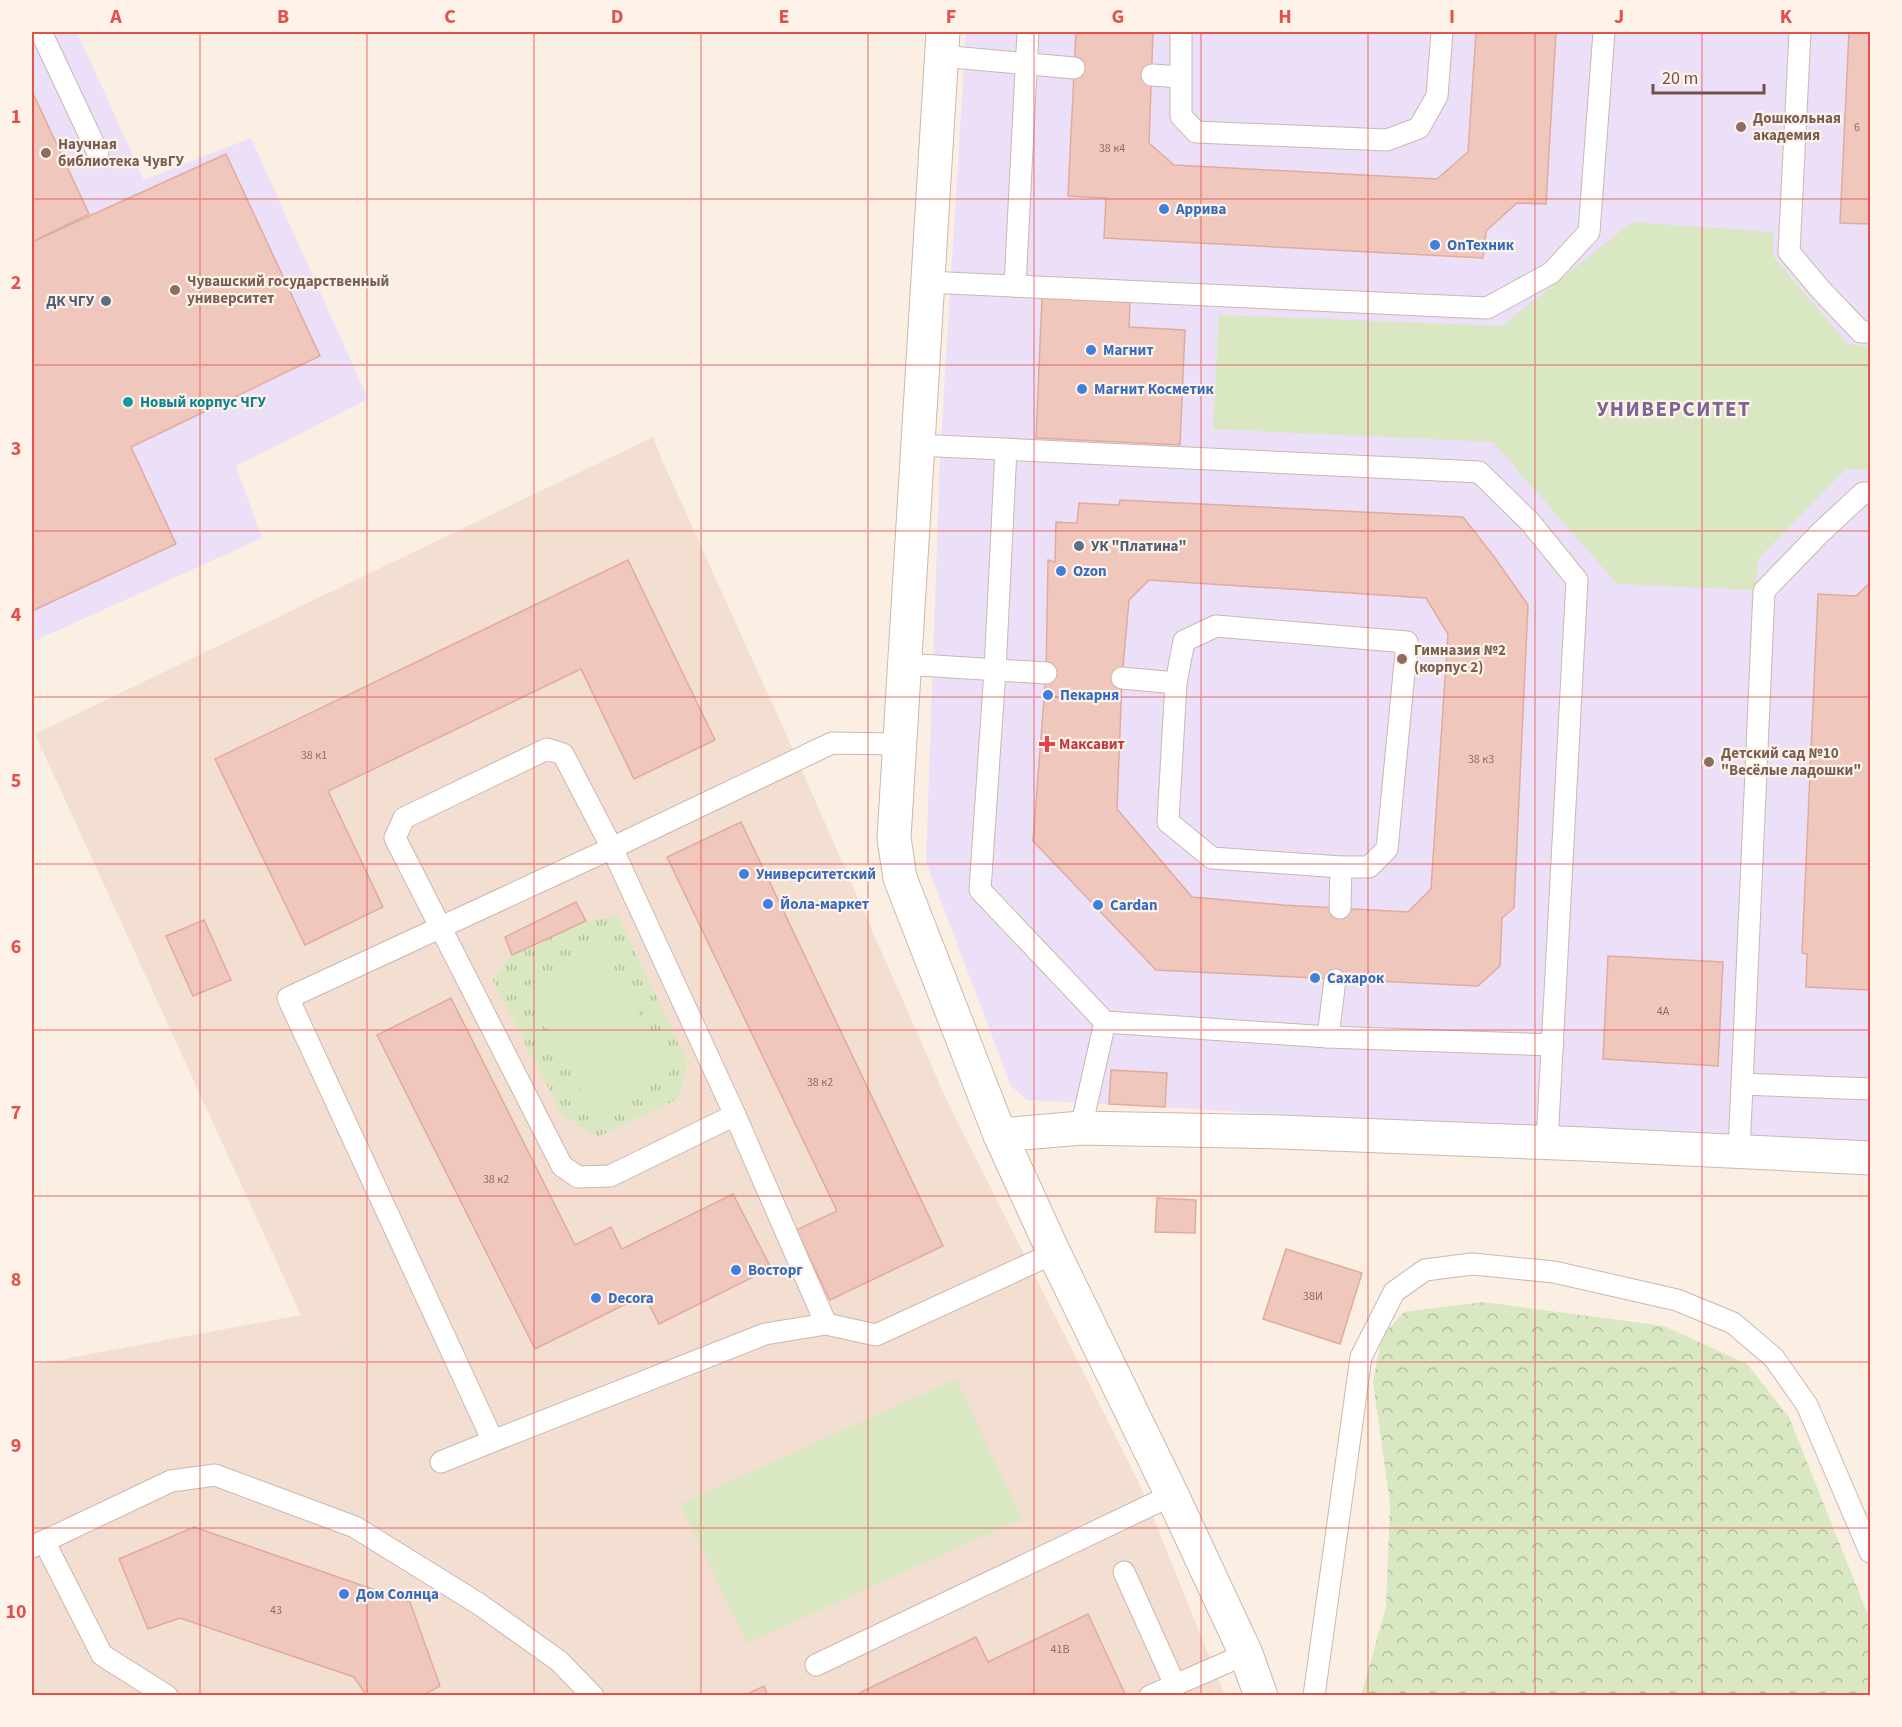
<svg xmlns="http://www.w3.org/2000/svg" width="1902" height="1727" viewBox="0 0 1902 1727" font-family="'Source Sans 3',sans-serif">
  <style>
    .residential { fill: #f3ded2 }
    .education { fill: #ebe0f8 }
    .grass { fill: url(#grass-tufts) }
    .forest { fill: url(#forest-crowns) }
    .park { fill: #d9e8c2 }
    .building { fill: #f0c7bc; stroke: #e2aa9d; stroke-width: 1.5; fill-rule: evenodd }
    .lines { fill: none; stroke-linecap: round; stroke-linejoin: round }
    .lane-casing { stroke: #ceb6ad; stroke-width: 23 }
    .street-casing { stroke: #ceb6ad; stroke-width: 35 }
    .lane { stroke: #fff; stroke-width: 21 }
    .street { stroke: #fff; stroke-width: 33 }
    .grid { fill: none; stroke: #e2514c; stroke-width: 1.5; stroke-opacity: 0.55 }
    .education-dot { fill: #8d6e63; stroke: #fef2e9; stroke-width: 2 }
    .shop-dot { fill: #3f7fe0; stroke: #fef2e9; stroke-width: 2 }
    .service-dot { fill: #5c6f8a; stroke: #fef2e9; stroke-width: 2 }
    .culture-dot { fill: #0f9aa8; stroke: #fef2e9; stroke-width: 2 }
    .health-dot { fill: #e0444e; stroke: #fef2e9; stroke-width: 2 }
    .labels { text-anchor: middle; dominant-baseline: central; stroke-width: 4.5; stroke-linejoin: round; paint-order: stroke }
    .number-label { font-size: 12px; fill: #926e66 }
    .education-label { font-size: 15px; font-weight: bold; fill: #785e54; stroke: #fef2e9; text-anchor: start }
    .shop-label { font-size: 15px; font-weight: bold; fill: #366cbe; stroke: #fef2e9; text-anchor: start }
    .service-label { font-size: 15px; font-weight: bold; fill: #4e5e75; stroke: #fef2e9; text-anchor: end }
    .culture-label { font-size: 15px; font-weight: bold; fill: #0d838f; stroke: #fef2e9; text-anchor: start }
    .health-label { font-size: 15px; font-weight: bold; fill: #be3a42; stroke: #fef2e9; text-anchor: start }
    .district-label { font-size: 21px; font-weight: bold; letter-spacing: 1.5px; fill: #7d6696; stroke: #fef2e9 }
    .neatline { fill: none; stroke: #e2514c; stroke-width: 2 }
    .grid-label { font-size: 20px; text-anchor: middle; font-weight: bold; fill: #e2514c }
  </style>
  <defs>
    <pattern id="grass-tufts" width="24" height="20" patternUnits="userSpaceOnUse" patternTransform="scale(1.5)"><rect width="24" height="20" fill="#d9e8c2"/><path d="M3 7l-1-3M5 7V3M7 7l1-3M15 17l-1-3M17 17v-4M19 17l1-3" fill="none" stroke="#b4bea0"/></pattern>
    <pattern id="forest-crowns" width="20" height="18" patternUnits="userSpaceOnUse" patternTransform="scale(1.5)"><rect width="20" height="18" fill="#d9e8c2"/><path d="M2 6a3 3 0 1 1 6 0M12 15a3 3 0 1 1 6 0" fill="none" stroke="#b4bea0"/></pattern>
  </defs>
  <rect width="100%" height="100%" fill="#fbeee3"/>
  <!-- residential -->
  <path class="residential" d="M653,437L662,460L786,734L947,1101L1140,1485L1225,1695L32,1696V1365L301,1315L35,734Z"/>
  <!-- education -->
  <g class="education">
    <path d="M32,32H77L144,180L251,138L368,399L236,466L262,538L32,642Z"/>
    <path d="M966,32H1870V1155L1165,1107L1027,1100L1011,1086L926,862L940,457Z"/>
  </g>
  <!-- grass -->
  <path class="grass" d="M618,916L688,1063L678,1099L597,1137L562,1114L492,979L512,955L586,921Z"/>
  <!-- forest -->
  <path class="forest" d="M1483,1302L1664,1326L1747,1364L1789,1417L1870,1620V1695L1361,1696L1386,1607L1390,1504L1373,1382L1382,1336L1404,1312Z"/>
  <!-- park -->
  <g class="park">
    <path d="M1632,222L1773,232V256L1848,344L1870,346V470L1846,469L1758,559L1755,590L1617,584L1493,442L1213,429L1219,315L1502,326Z"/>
    <path d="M603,946L671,1072L593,1113L525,987Z"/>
    <path d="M956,1379L1022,1519L747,1643L680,1504Z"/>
  </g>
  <!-- building -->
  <g class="building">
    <path d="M1076,32H1153L1149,143L1174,165L1437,179L1468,152L1476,32H1556L1546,204L1517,203L1486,231L1483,258L1104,238L1106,198L1068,196Z"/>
    <path d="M1849,32H1870V224L1840,223Z"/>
    <path d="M32,91L89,214L32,242Z"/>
    <path d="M226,154L320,356L131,447L176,544L32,611V242Z"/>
    <path d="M1042,298L1130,302L1129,327L1185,330L1180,445L1036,438Z"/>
    <path d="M1120,500L1463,517L1495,558L1528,605L1514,908L1502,918L1500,966L1478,986L1156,970L1033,841L1046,673L1048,560L1055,562L1056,522L1077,523L1079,503L1119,505ZM1149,580L1426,598L1448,634L1447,650L1431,889L1408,912L1283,905L1192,897L1117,809L1122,678L1129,600Z"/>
    <path d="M628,560L715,740L634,779L581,669L328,791L383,907L305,945L215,759Z"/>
    <path d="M1870,583V990L1806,987L1807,954L1802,953L1818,594L1856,596Z"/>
    <path d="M741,822L943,1246L830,1300L796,1230L837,1211L667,857Z"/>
    <path d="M576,902L586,921L512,955L505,937Z"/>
    <path d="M204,920L231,980L193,996L166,936Z"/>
    <path d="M1608,956L1723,962L1718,1066L1603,1059Z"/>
    <path d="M451,998L575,1245L611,1227L622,1249L733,1194L771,1268L659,1324L644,1295L535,1349L377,1035Z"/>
    <path d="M1111,1070L1167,1073L1165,1107L1109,1104Z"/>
    <path d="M1157,1198L1196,1200L1195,1233L1155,1232Z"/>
    <path d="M1286,1249L1362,1273L1340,1344L1263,1319Z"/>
    <path d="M194,1527L410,1602L440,1686L422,1696H367L354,1677L180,1618L148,1629L119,1559Z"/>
    <path d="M1088,1614L1126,1696H853L976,1637L988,1662Z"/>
    <path d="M764,1686L768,1696H743Z"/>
  </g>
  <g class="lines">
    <!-- lane casing -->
    <g class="lane-casing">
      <g id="lane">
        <path d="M41,32L98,153"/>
        <path d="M1181,32V116L1196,132L1387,140L1419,128L1437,96L1442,32"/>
        <path d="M1800,32L1789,252L1820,289L1861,332H1870"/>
        <path d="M941,56L1074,68"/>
        <path d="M1152,75L1180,77"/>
        <path d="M927,282L1487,308L1551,273L1589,232L1604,32"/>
        <path d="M1015,286L1028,32"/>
        <path d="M917,445L1479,472L1530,522L1577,580L1547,1143"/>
        <path d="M1006,449L995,670L980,890L1105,1022L1328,1037L1553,1045"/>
        <path d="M1216,626L1407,642L1387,849L1369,867H1341L1212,858L1168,822L1176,683L1184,641Z"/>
        <path d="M904,664L1046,673"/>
        <path d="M1122,678L1176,683"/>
        <path d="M899,744L832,743L612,848L288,998L493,1441L765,1334L826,1324L876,1335L1054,1253"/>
        <path d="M547,749L563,754L612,848L735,1115L610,1176L578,1177L562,1166L395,838L404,818Z"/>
        <path d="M1340,908L1341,867"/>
        <path d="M1328,1037L1335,980"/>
        <path d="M1742,1084L1870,1089"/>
        <path d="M735,1115L826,1324"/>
        <path d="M1081,1128L1105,1022"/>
        <path d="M1739,1152L1764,591L1820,533L1863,493H1870"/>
        <path d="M441,1462L493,1441"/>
        <path d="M44,1541L102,1655L167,1696"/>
        <path d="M32,1547L171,1481L215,1475L355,1527L479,1604L559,1661L593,1696"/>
        <path d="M1124,1572L1175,1685"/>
        <path d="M816,1665L1172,1495"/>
        <path d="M1150,1696L1246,1654"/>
        <path d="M1314,1696L1361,1357L1394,1292L1425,1270L1472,1264L1554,1272L1677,1300L1733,1323L1774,1358L1807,1405L1870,1552"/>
      </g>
    </g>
    <!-- street casing -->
    <g class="street-casing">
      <g id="street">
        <path d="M943,32L894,838L900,878L1000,1135L1054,1253L1172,1495L1246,1654L1261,1696"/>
        <path d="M1000,1135L1081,1128L1281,1132L1584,1144L1870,1158"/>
      </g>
    </g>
    <!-- lane -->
    <use href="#lane" class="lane"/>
    <!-- street -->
    <use href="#street" class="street"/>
  </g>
  <!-- grid -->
  <path class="grid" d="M200,32V1696M367,32V1696M534,32V1696M701,32V1696M868,32V1696M1034,32V1696M1201,32V1696M1368,32V1696M1535,32V1696M1702,32V1696M32,199H1870M32,365H1870M32,531H1870M32,697H1870M32,864H1870M32,1030H1870M32,1196H1870M32,1362H1870M32,1528H1870"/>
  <!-- markers -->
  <g class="education-dot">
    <circle cx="1741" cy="127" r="6"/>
    <circle cx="46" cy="153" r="6"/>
    <circle cx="175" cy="290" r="6"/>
    <circle cx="1402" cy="659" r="6"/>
    <circle cx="1709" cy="762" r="6"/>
  </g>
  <g class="shop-dot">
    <circle cx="1164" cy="209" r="6"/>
    <circle cx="1435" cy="245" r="6"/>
    <circle cx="1091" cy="350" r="6"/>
    <circle cx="1082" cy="389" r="6"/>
    <circle cx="1061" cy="571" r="6"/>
    <circle cx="1048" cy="695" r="6"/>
    <circle cx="744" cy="874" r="6"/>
    <circle cx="768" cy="904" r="6"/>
    <circle cx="1098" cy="905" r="6"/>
    <circle cx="1315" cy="978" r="6"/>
    <circle cx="736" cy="1270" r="6"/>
    <circle cx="596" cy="1298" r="6"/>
    <circle cx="344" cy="1594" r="6"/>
  </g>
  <g class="service-dot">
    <circle cx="106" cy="301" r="6"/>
    <circle cx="1079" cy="546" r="6"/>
  </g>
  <circle class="culture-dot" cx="128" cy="402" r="6"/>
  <path class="health-dot" d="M1044 735h6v6h6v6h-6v6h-6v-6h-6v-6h6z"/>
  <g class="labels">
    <!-- number labels -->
    <g class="number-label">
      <text x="1857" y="127">6</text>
      <text x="1112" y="148">38 к4</text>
      <text x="314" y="755">38 к1</text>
      <text x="1481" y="759">38 к3</text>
      <text x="1663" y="1011">4А</text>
      <text x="820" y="1082">38 к2</text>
      <text x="496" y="1179">38 к2</text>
      <text x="1313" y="1296">38И</text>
      <text x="276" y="1610">43</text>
      <text x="1060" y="1649">41В</text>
    </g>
    <!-- education labels -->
    <g class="education-label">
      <text x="1753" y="118">Дошкольная<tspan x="1753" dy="17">академия</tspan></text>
      <text x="58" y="144">Научная<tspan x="58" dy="17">библиотека ЧувГУ</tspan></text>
      <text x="187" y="281">Чувашский государственный<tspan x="187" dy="17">университет</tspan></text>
      <text x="1414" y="650">Гимназия №2<tspan x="1414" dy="17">(корпус 2)</tspan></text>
      <text x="1721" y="753">Детский сад №10<tspan x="1721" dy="17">"Весёлые ладошки"</tspan></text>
    </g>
    <!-- shop labels -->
    <g class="shop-label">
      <text x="1176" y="209">Аррива</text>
      <text x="1447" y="245">OnТехник</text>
      <text x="1103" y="350">Магнит</text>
      <text x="1094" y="389">Магнит Косметик</text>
      <text x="1073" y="571">Ozon</text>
      <text x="1060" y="695">Пекарня</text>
      <text x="756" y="874">Университетский</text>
      <text x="780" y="904">Йола-маркет</text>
      <text x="1110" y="905">Cardan</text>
      <text x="1327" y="978">Сахарок</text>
      <text x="748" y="1270">Восторг</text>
      <text x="608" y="1298">Decora</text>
      <text x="356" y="1594">Дом Солнца</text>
    </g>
    <!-- service labels -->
    <g class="service-label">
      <text x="94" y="301">ДК ЧГУ</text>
      <text x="1091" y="546" text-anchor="start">УК "Платина"</text>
    </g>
    <!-- culture labels -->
    <g class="culture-label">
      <text x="140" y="402">Новый корпус ЧГУ</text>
    </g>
    <!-- health labels -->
    <g class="health-label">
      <text x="1059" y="744">Максавит</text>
    </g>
    <!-- district labels -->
    <g class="district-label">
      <text x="1674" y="409">УНИВЕРСИТЕТ</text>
    </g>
  </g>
  <!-- border -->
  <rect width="1902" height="1727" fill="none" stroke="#fef2e9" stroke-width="66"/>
  <!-- scale -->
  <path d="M1653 84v9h111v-9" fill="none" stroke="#73514a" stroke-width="3"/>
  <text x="1662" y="84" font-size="18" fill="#73514a" stroke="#fef2e9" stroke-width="4.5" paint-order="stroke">20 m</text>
  <rect x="33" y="33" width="1836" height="1661" class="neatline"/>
  <g class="grid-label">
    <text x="116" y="23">A</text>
    <text x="283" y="23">B</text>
    <text x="450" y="23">C</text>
    <text x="617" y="23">D</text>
    <text x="784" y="23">E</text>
    <text x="951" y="23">F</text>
    <text x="1118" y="23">G</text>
    <text x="1285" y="23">H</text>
    <text x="1452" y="23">I</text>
    <text x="1619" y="23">J</text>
    <text x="1786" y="23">K</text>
    <text x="16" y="123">1</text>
    <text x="16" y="289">2</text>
    <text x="16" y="455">3</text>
    <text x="16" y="621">4</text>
    <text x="16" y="787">5</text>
    <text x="16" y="953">6</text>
    <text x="16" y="1119">7</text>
    <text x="16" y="1286">8</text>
    <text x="16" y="1452">9</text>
    <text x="16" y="1618">10</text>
  </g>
</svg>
